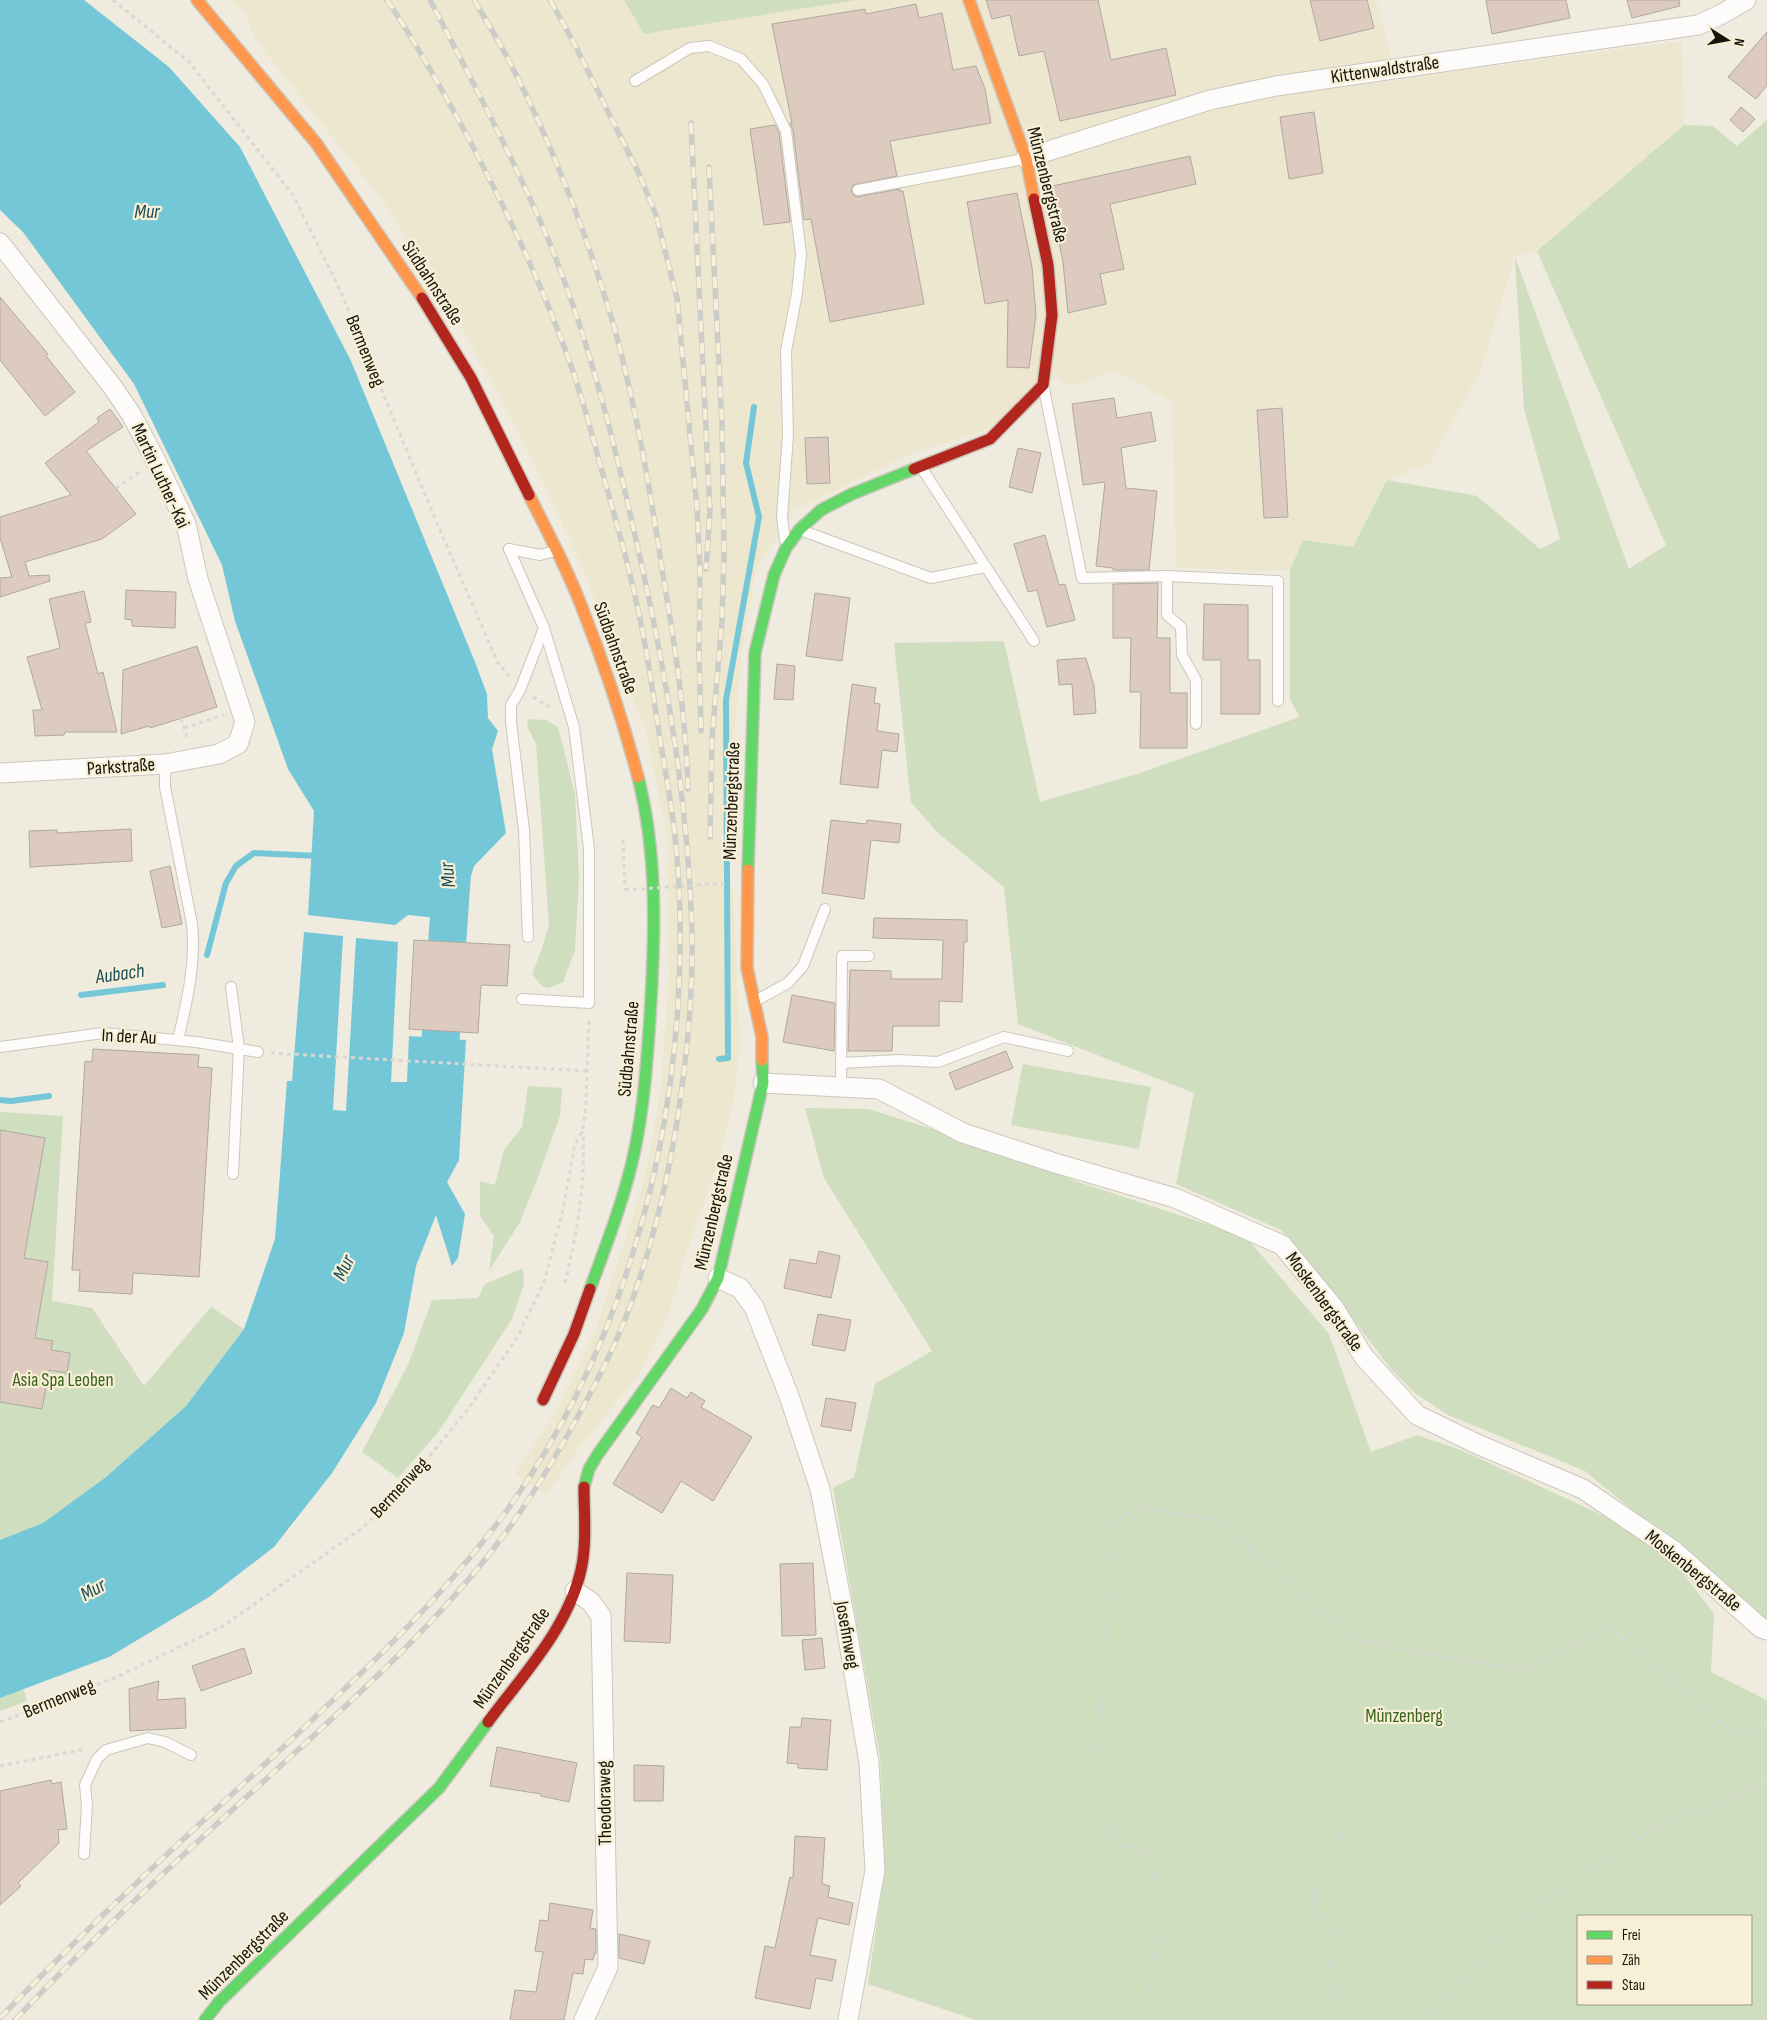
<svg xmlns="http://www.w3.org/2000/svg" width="1767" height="2020" viewBox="0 0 1767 2020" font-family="'Sofia Sans Condensed',sans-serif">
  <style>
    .built { fill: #eee7d0 }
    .green { fill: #cfdebf; fill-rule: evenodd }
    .water { fill: #73c7d6 }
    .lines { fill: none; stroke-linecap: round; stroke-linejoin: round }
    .stream { stroke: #73c7d6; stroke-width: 6 }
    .river { stroke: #73c7d6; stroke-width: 38 }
    .building { fill: #ddcbc0; stroke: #afa8a1 }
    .lane-casing { stroke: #cbc7bd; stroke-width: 12 }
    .street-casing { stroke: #cbc7bd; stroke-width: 21 }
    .fast-casing { stroke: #cbc7bd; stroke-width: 14 }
    .slow-casing { stroke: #cbc7bd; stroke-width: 14 }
    .jam-casing { stroke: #cbc7bd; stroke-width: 14 }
    .path { stroke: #dad8d4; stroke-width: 3; stroke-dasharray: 4 4; stroke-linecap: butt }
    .lane { stroke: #fdfcfa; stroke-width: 10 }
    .street { stroke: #fdfcfa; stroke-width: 19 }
    .fast { stroke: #63d668; stroke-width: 11 }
    .slow { stroke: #ff974d; stroke-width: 11 }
    .jam { stroke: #b3261e; stroke-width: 11 }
    .rail-casing { stroke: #ccccc8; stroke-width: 5.5 }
    .rail { stroke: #f7efd6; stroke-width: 4; stroke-dasharray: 11; stroke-linecap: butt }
    .path-bridge { stroke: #dad8d4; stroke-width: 3; stroke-dasharray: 4 4; stroke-linecap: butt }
    .labels { text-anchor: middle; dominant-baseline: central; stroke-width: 4.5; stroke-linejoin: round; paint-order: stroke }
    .street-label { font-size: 19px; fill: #17150c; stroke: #f7efd6 }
    .park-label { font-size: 19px; fill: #3b651c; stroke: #f7efd6 }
    .water-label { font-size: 20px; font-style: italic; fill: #194c58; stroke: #f7efd6 }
  </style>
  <rect width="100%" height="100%" fill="#efebde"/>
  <!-- built -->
  <path class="built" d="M228,0H624L644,34L856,0H1376L1396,79L1682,41L1684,125L1537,251L1515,257L1480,372L1430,463L1387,480L1353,547L1303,540L1290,570L1257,572L1176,567L1172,403L1133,379L1111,370L1081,384H1064L1056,378L983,432L912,453L794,511L756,570L742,650L734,733L733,835L720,837L733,892L740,1046L734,1097L723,1146L686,1254L670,1310L647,1360L637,1377L580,1447L547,1494L515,1474L557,1409L596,1328L641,1190L650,1153L661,1087L669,975L668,842L647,735L580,562L529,453L472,346L383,201L255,39L244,12Z"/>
  <!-- green -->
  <g class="green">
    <path d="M624,0H856L644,34Z"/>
    <path d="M1767,120V1621L1585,1471L1448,1415L1416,1394L1391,1369L1323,1280L1281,1230L1176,1184L1194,1093L1018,1024L1004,887L938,833L911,802L894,643L1004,641L1040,802L1137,774L1300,717L1290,700V570L1303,540L1353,547L1387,480L1477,496L1540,549L1560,539L1524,409L1515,257L1629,569L1666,545L1537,251L1684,125L1713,126L1737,146Z"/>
    <path d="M527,719L546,720L558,727L575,794L579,878L575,950L563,982L549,988L542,986L532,974L541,951L549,925L536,744L528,728Z"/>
    <path d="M1023,1064L1151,1087L1139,1149L1011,1125Z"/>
    <path d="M528,1086L562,1088L560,1116L538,1177L520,1222L489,1271L494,1236L480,1216V1181L495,1185L504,1150L522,1127Z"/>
    <path d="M805,1108L868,1109L968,1140L1078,1182L1246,1237L1329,1334L1371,1452L1417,1435L1461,1450L1604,1516L1672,1559L1714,1614L1711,1672L1767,1700V2020H976L868,1984L885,1868L880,1757L833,1488L854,1477L875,1384L932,1351L824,1178ZM1578,1916H1751V2004H1578Z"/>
    <path d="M0,1112L63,1116L52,1301L92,1308L144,1386L211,1307L244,1329L186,1406L106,1477L43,1523L0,1540Z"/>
    <path d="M523,1268L524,1284L512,1319L439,1431L398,1478L362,1452L408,1365L432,1300L478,1298L485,1284Z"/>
    <path d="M23,1689L27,1701L0,1711V1698Z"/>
  </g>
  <!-- water -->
  <g class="water">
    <path d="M0,0H84L169,67L240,147L351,361L475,662L487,694L488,718L498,731L492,749L506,833L474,866L468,886L467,921L408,915L395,925L308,915L314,811L288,769L235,621L222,565L134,384L23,232L0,210Z"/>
    <path d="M304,932L343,936L333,1110L346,1111L356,938L398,942L391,1082H407L409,1036L466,1040L459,1160L447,1182L465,1214L458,1258L452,1266L436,1215L416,1266L404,1333L376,1403L332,1473L274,1547L209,1597L109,1657L0,1698V1540L43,1523L106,1477L186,1406L244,1329L275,1239L287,1081H292Z"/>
  </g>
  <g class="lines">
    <!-- stream -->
    <g class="stream">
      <path d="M207,955L226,883L236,866L254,853L319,856"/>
      <path d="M81,995L163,985"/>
      <path d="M719,1059L728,1058L726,700L759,517L746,463L754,407"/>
      <path d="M0,1100L11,1101L49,1096"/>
    </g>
    <!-- river -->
    <path class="river" d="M437,1090L452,873L450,868"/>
  </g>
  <!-- building -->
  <g class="building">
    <path d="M986,0H1098L1111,60L1166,48L1176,95L1060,121L1044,51L1019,56L1010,15L992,19Z"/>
    <path d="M1310,0H1367L1374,28L1320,41Z"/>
    <path d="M1486,0H1566L1570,18L1492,34Z"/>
    <path d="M1627,0H1679L1680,6L1632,18Z"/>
    <path d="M916,4L919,18L942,13L953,70L976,66L985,89L991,123L890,141L897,176L853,185L851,192L856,197L900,189V192L903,191L924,304L830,322L811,219L804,220L793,130L790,123H792L772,24L865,9L866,14Z"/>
    <path d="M1767,32V85L1756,99L1728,77Z"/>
    <path d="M1741,107L1755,119L1743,132L1730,120Z"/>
    <path d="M1314,112L1323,173L1289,179L1280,117Z"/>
    <path d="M775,125L779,133L790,222L764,225L750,129Z"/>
    <path d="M1190,156L1196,184L1110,204L1124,269L1100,274L1106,304L1068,313L1063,262L1048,187Z"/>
    <path d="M1017,193L1032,267L1036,315L1029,368L1007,367L1008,300L985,304L967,202Z"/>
    <path d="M0,297L48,354L46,356L75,392L45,416L0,360Z"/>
    <path d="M1114,398L1117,418L1151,412L1156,441L1121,448L1126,488L1157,491L1149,570H1113V568L1096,566L1105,482L1083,485L1072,404Z"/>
    <path d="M1282,408L1288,517L1264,518L1257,410Z"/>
    <path d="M110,409L123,427L86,451L136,514L102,539L25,562L29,576L49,575L50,581L0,597V578L12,577L0,538V517L71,495L45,463L99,422L97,418Z"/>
    <path d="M828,437L830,483L807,484L805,438Z"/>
    <path d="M1018,448L1041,453L1032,493L1009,487Z"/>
    <path d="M1045,535L1059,585L1065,584L1075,620L1047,627L1037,590L1028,592L1014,544Z"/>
    <path d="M1158,583L1157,638H1170V693H1187V748H1140L1141,692H1130L1131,638H1113V584Z"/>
    <path d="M126,590L176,592L175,628L132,626V620L125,619Z"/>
    <path d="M84,591L91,622L85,623L98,674L103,672L117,732H65L64,735L35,736L33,710H42L27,657L60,648L49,599Z"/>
    <path d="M815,593L850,598L842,661L806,656Z"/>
    <path d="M1204,604L1248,605V660H1260V714H1221V660H1203Z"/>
    <path d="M197,646L217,707L150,728L149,726L121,734L123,670Z"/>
    <path d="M1086,658L1094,686L1096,713L1074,715L1072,684L1059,685L1057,660Z"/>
    <path d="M777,664L795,666L793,700L774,699Z"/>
    <path d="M852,684L876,688L874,703L880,704L877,731L899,734L897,752L882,750L878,788L840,784Z"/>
    <path d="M831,820L866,824L867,820L901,824L899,843L871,840L864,899L822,893Z"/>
    <path d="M131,829L132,861L30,867L29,831L57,830V833Z"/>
    <path d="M170,866L182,924L162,928L150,871Z"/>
    <path d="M874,918L967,920V942H964L962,1002L939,1001V1026H893L892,1051H848L850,970L891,971V979H942L943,940L873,938Z"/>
    <path d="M414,940L510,945L507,986L481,985L478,1033L409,1029Z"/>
    <path d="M792,995L835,1003L834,1051L783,1042Z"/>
    <path d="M93,1049L199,1055L198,1067L212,1068L199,1277L133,1273L132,1294L79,1291L80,1270H72L85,1061L92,1062Z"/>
    <path d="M1006,1051L1013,1068L956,1090L949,1073Z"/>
    <path d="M0,1130L45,1138L24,1258L48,1262L35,1338L53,1341L51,1350L70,1353L67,1373L49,1370L42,1409L0,1402Z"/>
    <path d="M819,1251L840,1256L831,1298L784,1288L790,1259L816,1264Z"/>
    <path d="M818,1314L851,1320L845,1351L812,1345Z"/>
    <path d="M671,1388L687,1398L691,1392L705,1401L701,1407L752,1437L713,1501L681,1481L662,1513L613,1484L642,1437L636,1433L652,1406L653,1405L659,1408Z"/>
    <path d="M826,1398L856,1403L851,1431L821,1426Z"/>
    <path d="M813,1563L816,1635L782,1636L780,1564Z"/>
    <path d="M627,1573L673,1575L670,1643L624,1641Z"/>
    <path d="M822,1638L825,1668L805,1670L802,1640Z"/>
    <path d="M244,1648L252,1673L201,1691L192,1666Z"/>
    <path d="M159,1681L157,1700L185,1698L186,1728L130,1731L129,1689Z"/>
    <path d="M802,1718L831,1720L827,1770L798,1768V1764L787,1763L790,1727H801Z"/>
    <path d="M497,1747L577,1763L569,1802L541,1796V1794L490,1786Z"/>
    <path d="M634,1765L664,1766L663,1801H634Z"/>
    <path d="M51,1780L52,1784L61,1782L67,1829L58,1830L59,1843L18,1883L21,1886L0,1905V1791Z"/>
    <path d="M795,1836L825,1838L822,1884L830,1886L828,1897L853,1903L849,1925L818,1918L810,1955L836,1960L832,1981L816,1978L810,2009L755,1998L765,1946L775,1948L790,1877L793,1878Z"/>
    <path d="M550,1903L593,1910L590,1928L596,1929V1953H595L593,1960L585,1959L583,1974L573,1973L564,2020H510L515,1990L536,1992L543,1952L535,1951L540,1920L548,1921Z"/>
    <path d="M619,1934L650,1941L644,1964L619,1958Z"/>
  </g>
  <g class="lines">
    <!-- lane casing -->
    <g class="lane-casing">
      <g id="lane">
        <path d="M635,81L690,48L709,46L741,59L763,84L786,131L801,254L797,293L786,351L788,435L782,517L785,540"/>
        <path d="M858,190L1024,159"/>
        <path d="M1044,389L1082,578L1167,576L1278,581V701"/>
        <path d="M921,467L1034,641"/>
        <path d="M803,531L931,578L985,567"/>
        <path d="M509,549L544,628L520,690L511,705V722L524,830L528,937"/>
        <path d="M509,549L540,555L555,551"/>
        <path d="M1167,576V615L1181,627L1182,655L1196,680V724"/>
        <path d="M165,764V787L192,924C196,965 187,1001 178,1040"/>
        <path d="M231,987L239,1048L233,1174"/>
        <path d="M522,999L589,1003V849L574,727L544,628"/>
        <path d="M755,1001L788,983L803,966L825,909"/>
        <path d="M0,1047L103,1033L196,1042L258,1052"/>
        <path d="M842,1063L898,1060L938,1062L1004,1037L1068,1051"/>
        <path d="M841,1086L842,956H869"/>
        <path d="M84,1854L87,1806L85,1785L97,1759L106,1750L148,1738L165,1742L191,1755"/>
      </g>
    </g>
    <!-- street casing -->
    <g class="street-casing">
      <g id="street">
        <path d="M1026,158L1210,100L1276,86L1698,25L1720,15L1746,0"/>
        <path d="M0,243L112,386L131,414L156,461L186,524L198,579L245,722L238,744L219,754L165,764L0,773"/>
        <path d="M763,1083L879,1089L963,1133L1055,1163L1175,1198L1282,1245L1334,1308L1364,1357L1417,1415L1477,1444L1583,1489L1673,1550L1761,1628L1767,1630"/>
        <path d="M718,1278L740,1288L754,1307L789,1396L820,1489L846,1625L869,1763L875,1870L848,2020"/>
        <path d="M575,1591L591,1602L601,1616L608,1967L584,2020"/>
      </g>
    </g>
    <!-- fast casing -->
    <g class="fast-casing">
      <g id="fast">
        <path d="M748,870L755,653L774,575L786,548L800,529L821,510L852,494L914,469"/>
        <path d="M590,1289C607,1243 625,1197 635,1149C644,1105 647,1062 650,1017C655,937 658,855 638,777"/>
        <path d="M584,1487L589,1469L598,1454L702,1309L718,1278L763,1083L762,1060"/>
        <path d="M205,2020L219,2002L439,1788L488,1722"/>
      </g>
    </g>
    <!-- slow casing -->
    <g class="slow-casing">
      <g id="slow">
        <path d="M197,0L316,143L422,298"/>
        <path d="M969,0L1026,158L1034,199"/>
        <path d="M529,495C548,533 569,572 584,613C605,666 623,721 638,777"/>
        <path d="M748,870L747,968L762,1037V1060"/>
      </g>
    </g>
    <!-- jam casing -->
    <g class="jam-casing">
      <g id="jam">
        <path d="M422,298L471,378L529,495"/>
        <path d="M914,469L990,439L1043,385L1052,315L1048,265L1034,199"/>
        <path d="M543,1400L574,1334L590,1289"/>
        <path d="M488,1722C522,1676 568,1628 581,1570C587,1544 584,1514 584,1487"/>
      </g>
    </g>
    <!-- path -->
    <g class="path">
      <path d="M113,0L189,62L293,195L340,290L439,528L498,663L510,677"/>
      <path d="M116,488L141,471"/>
      <path d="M533,697L551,708"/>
      <path d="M181,718L188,741"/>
      <path d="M184,728L224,715"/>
      <path d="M623,840L625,890"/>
      <path d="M271,1053L587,1071"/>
      <path d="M565,1283C577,1232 586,1184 583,1131"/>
      <path d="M0,1722L119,1676L223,1626L361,1529L400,1492L469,1408L518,1336L544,1282L563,1209L575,1144L583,1130L586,1101L589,1017"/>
      <path d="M0,1766L86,1749"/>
      <path d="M1146,2020L1156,1934L1157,1897L1150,1852L1117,1844L1106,1827L1098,1775L1111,1525L1136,1506L1220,1521L1355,1640L1527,1670L1612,1629L1738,1738L1767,1721"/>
      <path d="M1351,2020L1333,1994L1340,1981L1329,1967L1338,1936L1314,1913L1313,1892L1333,1860L1337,1839L1357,1815"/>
      <path d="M1415,2020L1440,2003L1531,1909L1630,1844L1659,1827L1767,1782"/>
    </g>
    <!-- lane -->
    <use href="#lane" class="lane"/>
    <!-- street -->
    <use href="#street" class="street"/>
    <!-- fast -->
    <use href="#fast" class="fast"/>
    <!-- slow -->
    <use href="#slow" class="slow"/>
    <!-- jam -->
    <use href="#jam" class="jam"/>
    <!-- rail casing -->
    <g class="rail-casing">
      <g id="rail">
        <path d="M474,0C485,19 497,38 507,57C551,141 586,232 613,323C636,405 650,490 663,575C675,646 686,717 688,789"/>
        <path d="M550,0L574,43L640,176L656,215L677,298L697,508L700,569L699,656"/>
        <path d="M691,123L710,512L706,569"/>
        <path d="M709,167L722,424L724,553L722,620L712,738L710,837"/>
        <path d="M699,651L701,731"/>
        <path d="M0,2018C89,1925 183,1839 278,1752C360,1675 444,1598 510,1506C613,1361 667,1181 678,1004C682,942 681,868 671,806C667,779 662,753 658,726C653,695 649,664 643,634C632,576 616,520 600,464C591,430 582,396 570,363C542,283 504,205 464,130C440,86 415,41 387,0"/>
        <path d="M15,2020C97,1933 186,1852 275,1771C355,1698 436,1625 501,1539C524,1508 545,1475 564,1441C587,1401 609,1360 626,1317C661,1226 679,1130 688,1034C691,1000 693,964 692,930C688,805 668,684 641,562C617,453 591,343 548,239C513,157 471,79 430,0"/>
      </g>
    </g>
    <!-- rail -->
    <use href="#rail" class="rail"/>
    <!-- path-bridge -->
    <path class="path-bridge" d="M625,890L728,883"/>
  </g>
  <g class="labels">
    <!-- street labels -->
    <g class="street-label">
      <text transform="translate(1385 70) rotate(-8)">Kittenwaldstraße</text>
      <text transform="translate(1047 185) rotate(76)">Münzenbergstraße</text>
      <text transform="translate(432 283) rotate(57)">Südbahnstraße</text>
      <text transform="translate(365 351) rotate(68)">Bermenweg</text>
      <text transform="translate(160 476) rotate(65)">Martin Luther-Kai</text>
      <text transform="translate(615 648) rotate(70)">Südbahnstraße</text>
      <text transform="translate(121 767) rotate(-4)">Parkstraße</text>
      <text transform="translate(732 801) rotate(-88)">Münzenbergstraße</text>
      <text transform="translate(129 1037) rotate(3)">In der Au</text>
      <text transform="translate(629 1049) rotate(-85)">Südbahnstraße</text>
      <text transform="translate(714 1212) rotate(-77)">Münzenbergstraße</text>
      <text transform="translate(1324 1302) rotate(54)">Moskenbergstraße</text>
      <text transform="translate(400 1488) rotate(-47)">Bermenweg</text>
      <text transform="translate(1693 1571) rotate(39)">Moskenbergstraße</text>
      <text transform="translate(847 1635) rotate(80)">Josefinweg</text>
      <text transform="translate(512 1658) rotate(-55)">Münzenbergstraße</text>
      <text transform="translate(59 1699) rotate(-22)">Bermenweg</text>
      <text transform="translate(605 1803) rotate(-91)">Theodoraweg</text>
      <text transform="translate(244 1955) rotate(-45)">Münzenbergstraße</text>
    </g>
    <!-- park labels -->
    <g class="park-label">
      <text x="63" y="1380">Asia Spa Leoben</text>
      <text x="1404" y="1716">Münzenberg</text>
    </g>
    <!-- water labels -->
    <g class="water-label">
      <text x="147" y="212">Mur</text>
      <text transform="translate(448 875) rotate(-96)">Mur</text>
      <text transform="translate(120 974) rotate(-8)">Aubach</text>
      <text transform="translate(344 1268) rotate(-65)">Mur</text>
      <text transform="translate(93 1590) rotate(-30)">Mur</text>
    </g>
  </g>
  <!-- legend -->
  <rect x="1577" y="1915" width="175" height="90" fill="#f7efd6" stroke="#9d9885"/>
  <rect x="1587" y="1931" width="25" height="8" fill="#63d668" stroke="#9d9885"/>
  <text x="1622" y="1940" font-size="15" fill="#17150c">Frei</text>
  <rect x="1587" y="1956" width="25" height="8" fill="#ff974d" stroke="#9d9885"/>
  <text x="1622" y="1965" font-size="15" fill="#17150c">Zäh</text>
  <rect x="1587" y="1981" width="25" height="8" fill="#b3261e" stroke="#9d9885"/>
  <text x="1622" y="1990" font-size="15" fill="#17150c">Stau</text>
  <!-- north arrow -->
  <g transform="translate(1727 40) rotate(101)" stroke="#f7efd6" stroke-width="4" paint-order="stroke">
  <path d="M0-4L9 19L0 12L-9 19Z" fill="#17150c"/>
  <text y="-8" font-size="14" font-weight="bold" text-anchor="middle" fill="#17150c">N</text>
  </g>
</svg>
